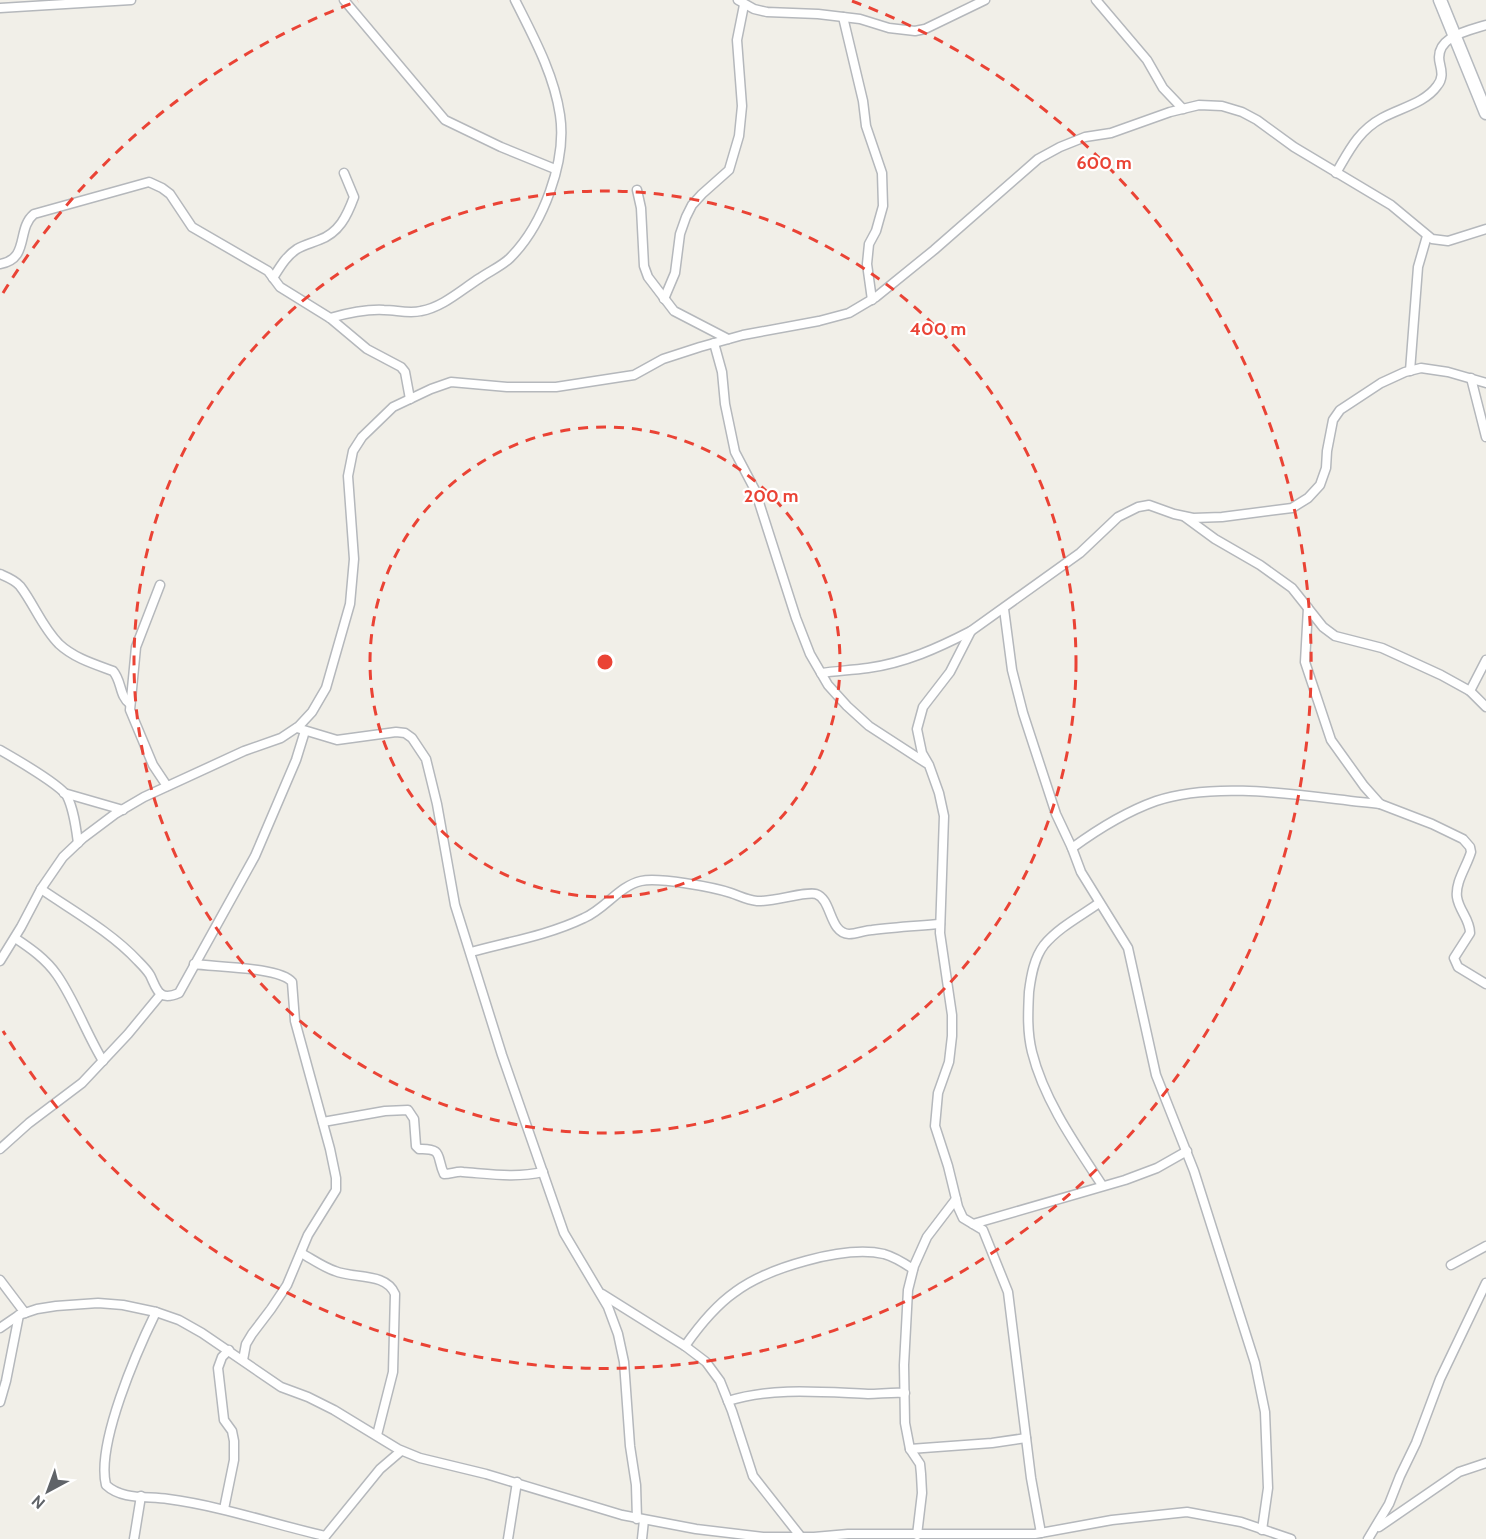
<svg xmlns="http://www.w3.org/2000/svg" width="1486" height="1539" viewBox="0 0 1486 1539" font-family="Cabin,sans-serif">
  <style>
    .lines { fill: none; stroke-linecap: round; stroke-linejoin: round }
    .street-casing { stroke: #b5b8bc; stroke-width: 11 }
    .secondary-casing { stroke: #b6babf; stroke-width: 15 }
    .street { stroke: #fff; stroke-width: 8 }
    .secondary { stroke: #fff; stroke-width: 12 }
    .ring { fill: none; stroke: #ea4335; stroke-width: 3; stroke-dasharray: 10 8 }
    .centre { fill: #ea4335; stroke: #fff; stroke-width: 3 }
    .ring-label { font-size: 18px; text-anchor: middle; font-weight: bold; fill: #ea4335; stroke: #fff; stroke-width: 4.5; stroke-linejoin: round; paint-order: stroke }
  </style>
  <rect width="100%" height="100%" fill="#f1efe8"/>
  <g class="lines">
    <!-- street casing -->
    <g class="street-casing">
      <g id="street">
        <path d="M344,0L445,120L501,147L555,169"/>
        <path d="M738,0L754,9L767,12L818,14L860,19L889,28L915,31L925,29L985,0"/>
        <path d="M1096,0L1147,60L1163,88L1183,109"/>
        <path d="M0,8L131,0"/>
        <path d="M843,17L863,101L866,126L882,173L883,206L876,231L869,244L867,264L872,300"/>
        <path d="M1336,173C1349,151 1358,131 1382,118C1400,108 1425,103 1437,86C1443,79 1442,72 1440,64C1433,37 1467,31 1486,25"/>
        <path d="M637,190L641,208L644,266L648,277L674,311L728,339"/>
        <path d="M0,264C30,259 16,229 34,214L149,182L162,188L170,194L192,227L268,271L280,287L330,318L367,349L401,367L405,372L410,399"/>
        <path d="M273,278C280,267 286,256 297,249C304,245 312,243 319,240C339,233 347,216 354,197L344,173"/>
        <path d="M664,299L675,273L680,234L686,217L692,205L702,194L729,170L739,136L742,106L737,40L744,5"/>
        <path d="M330,318C348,313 366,309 384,310C396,310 409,314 421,311C443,307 461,290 480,278C490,271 502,266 510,258C543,225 567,161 560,115C554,74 533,36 515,0"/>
        <path d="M714,343L722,372L725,404L735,452L755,490L796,618L810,654L828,685L847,706L869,726L926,763"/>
        <path d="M1410,371L1418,267L1427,236"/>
        <path d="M1471,378L1486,437"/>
        <path d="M1185,517L1215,539L1260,565L1292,588L1323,627L1335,636L1382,648L1441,675L1470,691L1486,707"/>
        <path d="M0,574C7,577 15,580 20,586C34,604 42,627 59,644C74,658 94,664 113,671C122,681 119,696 130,704"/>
        <path d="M160,585L136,647L130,710L153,765L167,786"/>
        <path d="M1308,608L1305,662L1331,740L1364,786L1380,804L1432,824L1463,839L1470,847L1471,852C1467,866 1455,882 1457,897C1459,911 1470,919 1470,933L1454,958L1458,967L1486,984"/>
        <path d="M1004,609L1012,670L1023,713L1056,814L1072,848L1081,872L1128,948L1156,1075L1194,1171L1255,1363L1265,1412L1268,1488L1262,1530"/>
        <path d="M821,673C837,671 853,670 868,668C905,663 938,648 971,631"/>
        <path d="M1470,691L1486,660"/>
        <path d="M297,728L337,740L396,732L405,733L412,738L426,759L437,804L455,905L502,1055L564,1233L608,1307L618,1334L624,1362L630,1446L636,1485L637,1519"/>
        <path d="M0,750C14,758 60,785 67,796C74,810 76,828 78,843"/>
        <path d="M64,793L123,810"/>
        <path d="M1072,848C1098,829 1125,812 1156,801C1220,779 1314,798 1380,804"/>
        <path d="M41,889C73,911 111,932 138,961C142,965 147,970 150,975C157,989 158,1002 179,993L255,856L296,760L305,731"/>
        <path d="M1099,903C1081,916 1059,927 1044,945C1034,958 1031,976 1029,992C1028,1012 1027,1032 1032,1052C1044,1100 1075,1144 1102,1185"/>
        <path d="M15,938C30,948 46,959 57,975C75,1001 86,1033 103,1061"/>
        <path d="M471,952C508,942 549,935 584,918C605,909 619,886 641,881C658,877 713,887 731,893C740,896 747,900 757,901C773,902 806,891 816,894C832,899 829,933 849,934C857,934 865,930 872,930C894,927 917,926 940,924"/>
        <path d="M0,961L21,927L41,889L63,857L83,838L115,814L144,797L244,751L281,738L299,726L312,712L326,688L350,604L354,559L348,476L353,451L362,437L393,407L431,389L451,382L507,387H556L634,375L663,359L700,347L743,335L819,321L849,313L876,297L934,250L1038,159L1060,147L1085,137L1111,133L1170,112L1199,105L1222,106L1242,112L1257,120L1294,147L1391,205L1432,239L1448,241L1486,229"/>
        <path d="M194,964C215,967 280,967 292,982L295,1021L330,1149L336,1178V1190L308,1235L287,1285L271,1309L252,1334L246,1344L243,1360"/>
        <path d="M323,1122L385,1111L408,1110L414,1119L416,1146L419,1149C444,1148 436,1157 444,1174C451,1174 457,1171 463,1172C490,1174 516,1178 543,1172"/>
        <path d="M0,1149L29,1123L82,1083L128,1034L161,994"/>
        <path d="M973,1224L1125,1180L1157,1168L1187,1151"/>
        <path d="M301,1253C312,1259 323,1267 335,1271C354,1279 386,1272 395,1294L393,1372L377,1435"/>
        <path d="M1451,1265L1486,1246"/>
        <path d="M0,1280L25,1313"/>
        <path d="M602,1294L685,1346L706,1362L720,1381L732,1411L753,1476L801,1537"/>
        <path d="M156,1312C137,1351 96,1444 106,1485C122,1500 147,1496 168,1499C221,1506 273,1524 325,1536"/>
        <path d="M0,1328L19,1315L37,1309L56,1306L98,1303L123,1305L156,1312L179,1320L202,1333L281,1387L308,1397L334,1410L398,1449L420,1458L486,1474L622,1515L696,1529L763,1537H814L848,1534H1035L1112,1520L1187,1512L1241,1522L1291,1539"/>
        <path d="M685,1346C699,1326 715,1306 735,1292C767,1268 844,1245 884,1254C895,1257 904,1263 913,1269"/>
        <path d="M728,1401C773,1387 821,1392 868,1394C880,1394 892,1392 905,1393"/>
        <path d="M0,1402L6,1381L19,1315"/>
        <path d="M910,1449L992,1443L1026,1438"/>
        <path d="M224,1509L234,1460V1441L232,1431L224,1420L218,1368L222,1357L229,1350"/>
        <path d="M1379,1527L1459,1472L1486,1463"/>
        <path d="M1041,1533L1031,1478L1008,1292L983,1230L963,1218L958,1207L948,1166L935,1126L938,1093L949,1062L952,1036V1015L940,933L944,816L939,793L929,765L922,753L917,729L923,707L950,672L971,631L1080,553L1118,517L1138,507L1149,505L1174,514L1193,518L1222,517L1292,508L1308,498L1320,485L1326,468L1327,451L1333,420L1340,410L1381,383L1405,372L1421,368L1448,372L1486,383"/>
        <path d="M917,1535L922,1493L921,1474L920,1464L910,1449L905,1423L904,1365L908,1290L914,1266L927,1237L956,1199"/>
        <path d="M134,1539L141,1496"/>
        <path d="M323,1539L380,1469L401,1451"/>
        <path d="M508,1539L517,1482"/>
        <path d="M642,1539L644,1520"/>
        <path d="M1368,1539L1389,1504L1400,1476L1416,1443L1440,1379L1486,1283"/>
      </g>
    </g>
    <!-- secondary casing -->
    <g class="secondary-casing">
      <path id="secondary" d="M1440,0L1486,113"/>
    </g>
    <!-- street -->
    <use href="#street" class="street"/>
    <!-- secondary -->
    <use href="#secondary" class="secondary"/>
  </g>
  <!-- distance rings -->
  <g class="ring">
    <circle cx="605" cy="662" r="235"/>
    <circle cx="605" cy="662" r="471"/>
    <path d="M3 293A706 706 0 0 1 358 1M852 1A706 706 0 1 1 3 1031"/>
  </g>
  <circle cx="605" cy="662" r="9" class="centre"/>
  <g class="ring-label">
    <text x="1104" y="169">600 m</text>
    <text x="938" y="335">400 m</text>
    <text x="771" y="502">200 m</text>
  </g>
  <!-- north arrow -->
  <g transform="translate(48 1491) rotate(221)" stroke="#ffffff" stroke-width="4.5" paint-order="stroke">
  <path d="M0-4.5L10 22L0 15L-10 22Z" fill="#5f6368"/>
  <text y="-9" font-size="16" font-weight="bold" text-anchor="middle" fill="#5f6368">N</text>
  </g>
</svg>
